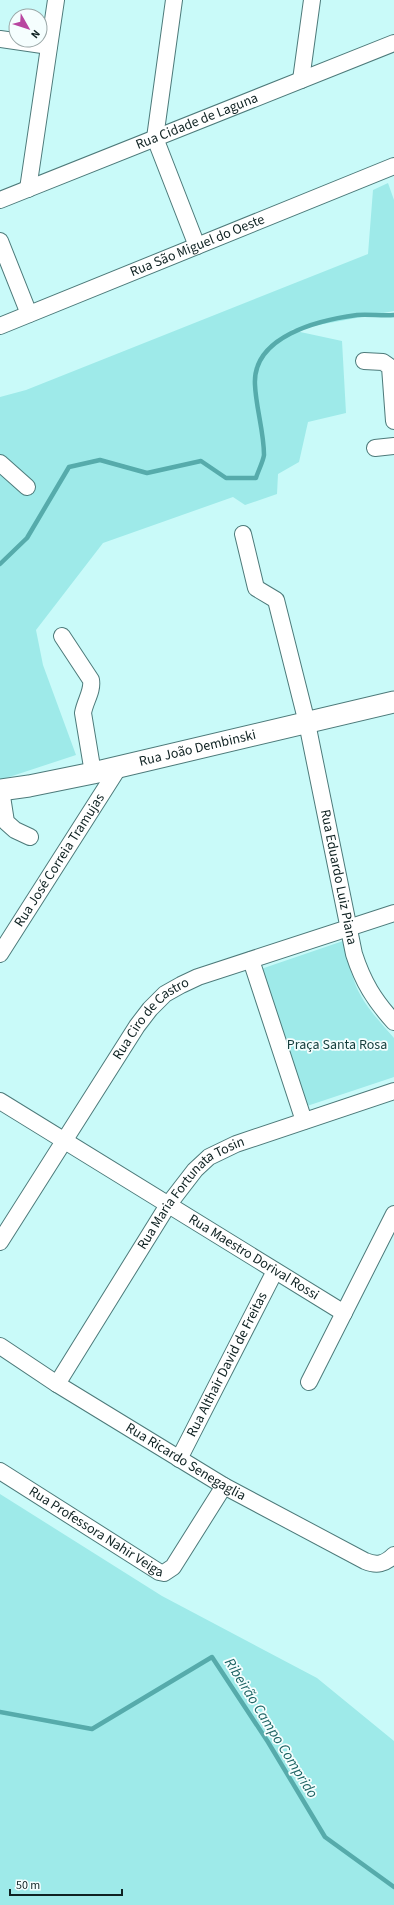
<svg xmlns="http://www.w3.org/2000/svg" width="394" height="1905" viewBox="0 0 394 1905" font-family="'Source Sans 3',sans-serif">
  <style>
    .green { fill: #9eeae9 }
    .lines { fill: none; stroke-linecap: round; stroke-linejoin: round }
    .stream { stroke: #56abab; stroke-width: 4.5 }
    .minor-casing { stroke: #4d7a7a; stroke-width: 18 }
    .major-casing { stroke: #4d7a7a; stroke-width: 23 }
    .minor { stroke: #fff; stroke-width: 16 }
    .major { stroke: #fff; stroke-width: 21 }
    .labels { text-anchor: middle; dominant-baseline: central; stroke-width: 3.5; stroke-linejoin: round; paint-order: stroke }
    .street-label { font-size: 14px; fill: #0f2222; stroke: #f5fefe }
    .park-label { font-size: 14px; fill: #143d3c; stroke: #f5fefe }
    .water-label { font-size: 15px; font-style: italic; fill: #1d6363; stroke: #f5fefe }
  </style>
  <rect width="100%" height="100%" fill="#c9faf9"/>
  <!-- green -->
  <g class="green">
    <path d="M388,183L394,200V311L291,330L342,341L346,413L308,422L299,462L278,474L277,494L245,505L233,497L103,543L36,630L43,665L76,755L0,780V397L26,390L368,254L373,190Z"/>
    <path d="M343,941C347,956 350,971 356,986C364,1005 380,1022 394,1038V1077L307,1106L261,969Z"/>
    <path d="M0,1494L162,1596L317,1678L394,1741V1905H0Z"/>
  </g>
  <g class="lines">
    <!-- stream -->
    <g class="stream">
      <path d="M0,564L27,538L69,467L100,460L147,473L201,461L226,478H256C258,471 263,462 264,455C264,432 256,408 255,385C252,336 319,320 357,315C369,314 382,316 394,315"/>
      <path d="M0,1712L92,1729L212,1657L268,1742L325,1837L394,1887"/>
    </g>
    <!-- minor casing -->
    <g class="minor-casing">
      <g id="minor">
        <path d="M174,0L155,138L197,246"/>
        <path d="M0,39L49,46"/>
        <path d="M301,80L312,0"/>
        <path d="M28,189L56,0"/>
        <path id="s1" d="M0,200L394,43"/>
        <path d="M0,241L29,314"/>
        <path id="s2" d="M0,326L394,166"/>
        <path d="M364,361L383,362L390,367L394,421"/>
        <path d="M375,448L394,446"/>
        <path d="M0,463L27,487"/>
        <path id="s3" d="M243,534L256,588L276,600L307,723L354,954C363,982 374,1000 394,1022"/>
        <path d="M62,636L91,680C93,691 85,701 83,713L93,773"/>
        <path d="M1,790L6,822L15,830L30,837"/>
        <path id="s4" d="M0,954L119,767"/>
        <path d="M251,960L304,1121"/>
        <path id="s5" d="M0,1101L344,1313"/>
        <path id="s6" d="M0,1242L137,1026L150,1009L165,994L181,985L198,977L394,913"/>
        <path id="s7" d="M0,1346L57,1384L224,1486L365,1561C377,1566 385,1564 394,1555"/>
        <path d="M309,1382L394,1214"/>
        <path id="s8" d="M57,1384L168,1205L195,1170L209,1157L236,1144L394,1091"/>
        <path id="s9" d="M179,1459L275,1271"/>
        <path id="s10" d="M0,1471L159,1572L164,1573L173,1567L224,1486"/>
      </g>
    </g>
    <!-- major casing -->
    <g class="major-casing">
      <g id="major">
        <path id="s11" d="M0,790L29,786L93,773L394,702"/>
      </g>
    </g>
    <!-- minor -->
    <use href="#minor" class="minor"/>
    <!-- major -->
    <use href="#major" class="major"/>
  </g>
  <g class="labels">
    <!-- street labels -->
    <g class="street-label">
      <text stroke="none"><textPath href="#s1" startOffset="212">Rua Cidade de Laguna</textPath></text>
      <text stroke="none"><textPath href="#s2" startOffset="213">Rua São Miguel do Oeste</textPath></text>
      <text stroke="none"><textPath href="#s11" startOffset="202">Rua João Dembinski</textPath></text>
      <text stroke="none"><textPath href="#s4" startOffset="111">Rua José Correia Tramujas</textPath></text>
      <text stroke="none"><textPath href="#s3" startOffset="363">Rua Eduardo Luiz Piana</textPath></text>
      <text stroke="none"><textPath href="#s6" startOffset="271">Rua Ciro de Castro</textPath></text>
      <text stroke="none"><textPath href="#s8" startOffset="236">Rua Maria Fortunata Tosin</textPath></text>
      <text stroke="none"><textPath href="#s5" startOffset="298">Rua Maestro Dorival Rossi</textPath></text>
      <text stroke="none"><textPath href="#s9" startOffset="106">Rua Althair David de Freitas</textPath></text>
      <text stroke="none"><textPath href="#s7" startOffset="219">Rua Ricardo Senegaglia</textPath></text>
      <text stroke="none"><textPath href="#s10" startOffset="114">Rua Professora Nahir Veiga</textPath></text>
    </g>
    <!-- park labels -->
    <g class="park-label">
      <text x="337" y="1045">Praça Santa Rosa</text>
    </g>
    <!-- water labels -->
    <g class="water-label">
      <text transform="translate(271 1728) rotate(58)">Ribeirão Campo Comprido</text>
    </g>
  </g>
  <!-- north arrow -->
  <g transform="translate(28 28) rotate(129)"><circle r="19" fill="#f5fefe" stroke="#99a6a6"/>
  <path d="M0-3L7 15L0 10L-7 15Z" fill="#b846a0"/>
  <text y="-6" font-size="11" font-weight="bold" text-anchor="middle" fill="#0f2222">N</text>
  </g>
  <!-- scale -->
  <path d="M10 1889v6h112v-6" fill="none" stroke="#0f2222" stroke-width="2"/>
  <text x="16" y="1889" font-size="12" fill="#0f2222" stroke="#f5fefe" stroke-width="3" paint-order="stroke">50 m</text>
</svg>
